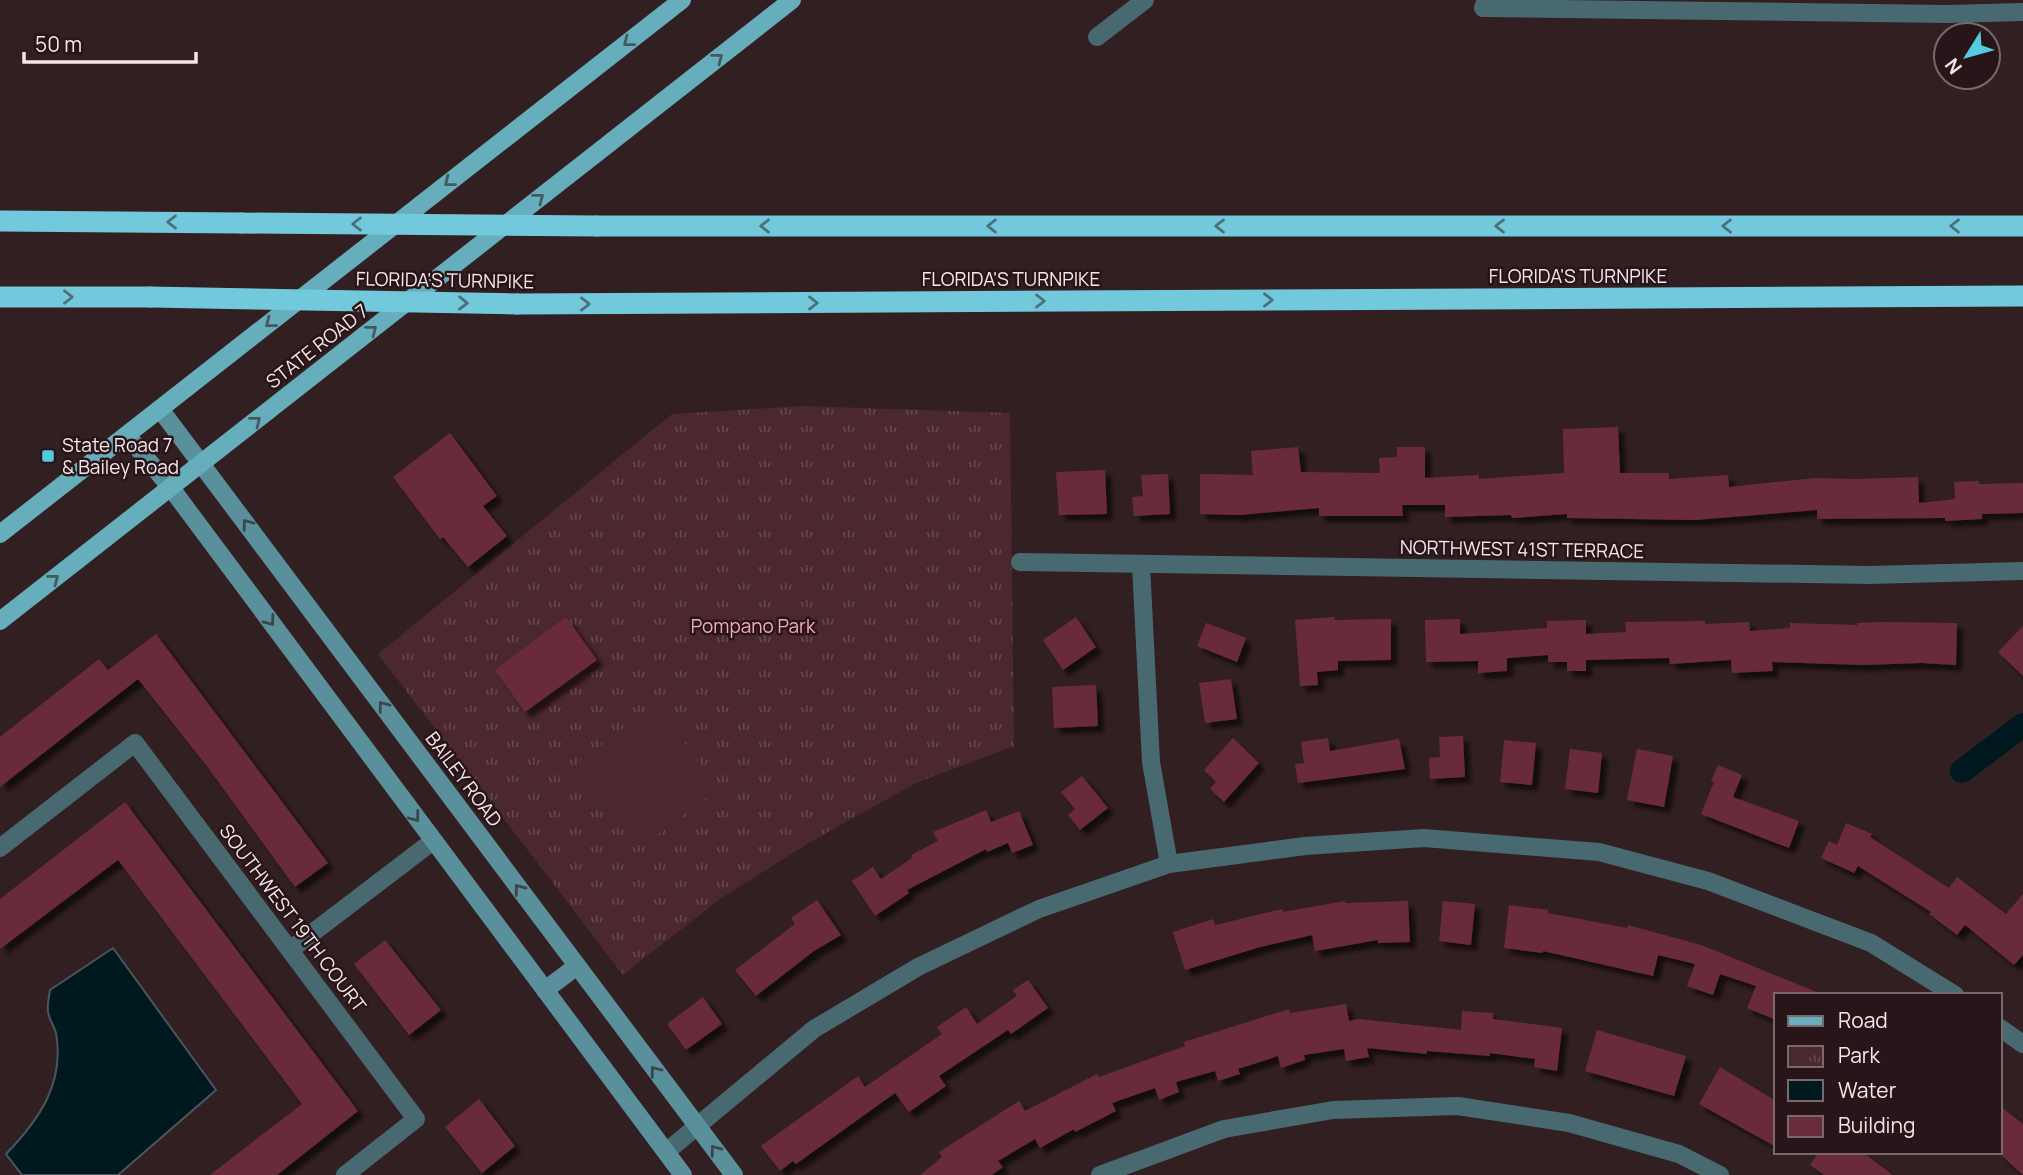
<svg xmlns="http://www.w3.org/2000/svg" width="2023" height="1175" viewBox="0 0 2023 1175" font-family="Manrope,sans-serif">
  <style>
    .park { fill: url(#park-tufts) }
    .pitch { fill: #4b272f }
    .water { fill: #00191e; stroke: #4a565b; stroke-width: 2 }
    .lines { fill: none; stroke-linecap: round; stroke-linejoin: round }
    .canal { stroke: #00191e; stroke-width: 24 }
    .building { fill: #692c3b; filter: url(#shadow) }
    .street { stroke: #486970; stroke-width: 18 }
    .secondary { stroke: #5a909b; stroke-width: 18 }
    .primary { stroke: #66aebc; stroke-width: 18 }
    .highway { stroke: #72c9db; stroke-width: 21 }
    .highway-bridge { stroke: #72c9db; stroke-width: 21 }
    .oneway { stroke: #445a62 }
    .oneway2 { stroke: #4d6f7a }
    .oneway3 { stroke: #3c464d }
    .poi-dot { fill: #55cae0; stroke: #281519; stroke-width: 2.5 }
    .labels { text-anchor: middle; dominant-baseline: central; stroke-width: 5; stroke-linejoin: round; paint-order: stroke }
    .street-label { font-size: 19px; fill: #f5e6e8; stroke: #281519 }
    .poi-label { font-size: 19px; fill: #f5e6e8; stroke: #281519; text-anchor: start }
    .park-label { font-size: 19px; fill: #f8a9b8; stroke: #281519 }
  </style>
  <defs>
    <pattern id="park-tufts" width="24" height="20" patternUnits="userSpaceOnUse" patternTransform="scale(1.75)"><rect width="24" height="20" fill="#4b272f"/><path d="M3 7l-1-3M5 7V3M7 7l1-3M15 17l-1-3M17 17v-4M19 17l1-3" fill="none" stroke="#66464d"/></pattern>
    <filter id="shadow"><feDropShadow dx="6" dy="6" stdDeviation="2" flood-color="#0009"/></filter>
  </defs>
  <rect width="100%" height="100%" fill="#321f22"/>
  <!-- park -->
  <path class="park" d="M803,406L1010,413L1014,746L916,783L812,841L720,899L623,975L378,654L672,414Z"/>
  <!-- pitch -->
  <path class="pitch" d="M655,704L718,789L641,847L577,763Z"/>
  <!-- water -->
  <path class="water" d="M113,948L216,1090L118,1175H22L6,1154C39,1120 65,1083 56,1033C54,1026 49,1019 48,1012C47,1005 49,997 50,990Z"/>
  <g class="lines">
    <!-- canal -->
    <path class="canal" d="M1962,771L2023,725"/>
  </g>
  <!-- building -->
  <g class="building">
    <path d="M1618,427L1620,473H1669V479L1728,475L1729,487L1815,478L1856,479L1918,477L1919,503L1955,499L1954,482L1979,481V484L2023,483V513L1982,514V519L1945,521V518L1817,519V510L1695,520L1567,518V514L1512,518L1511,515L1445,517V505H1402L1403,516H1319V508L1239,515L1200,514V474L1253,475L1251,451L1298,447L1301,472L1380,473L1379,458L1397,457V447H1425V478L1479,475V479L1564,473L1563,429Z"/>
    <path d="M450,433L497,496L483,506L507,536L468,567L443,537L440,539L393,477Z"/>
    <path d="M1105,470L1107,514L1059,515L1056,472Z"/>
    <path d="M1168,474L1170,514L1134,516L1132,497L1143,496L1141,475Z"/>
    <path d="M566,617L597,660L525,712L495,670Z"/>
    <path d="M1076,617L1096,647L1063,670L1043,640Z"/>
    <path d="M1334,617L1335,620L1391,619V660L1338,661V670L1317,672L1318,685L1300,686L1295,620Z"/>
    <path d="M1460,619V634L1547,628V621L1586,620V634L1626,632L1625,622L1705,621V624L1749,622L1750,631L1790,628V623L1858,625L1857,623L1882,622L1957,623L1956,665L1921,663L1864,665L1772,662L1773,671L1732,673L1731,660L1670,664L1669,658L1586,660V671H1567V662H1548V655L1507,658V671L1478,673V661L1426,662L1425,620Z"/>
    <path d="M1206,623L1246,638L1237,662L1197,646Z"/>
    <path d="M2023,626V676L1998,652Z"/>
    <path d="M156,634L328,863L295,887L206,765L138,679L0,787V737L99,659L108,670Z"/>
    <path d="M1231,679L1237,719L1205,723L1199,683Z"/>
    <path d="M1096,685L1098,726L1054,728L1052,687Z"/>
    <path d="M1463,736L1465,777L1430,779L1429,758L1440,757L1439,737Z"/>
    <path d="M1233,738L1259,763L1224,802L1210,789L1216,782L1204,770Z"/>
    <path d="M1328,738L1330,751L1399,739L1405,769L1298,783L1295,764L1304,763L1301,742Z"/>
    <path d="M1504,740L1536,743L1532,785L1500,782Z"/>
    <path d="M1570,749L1602,753L1598,793L1565,789Z"/>
    <path d="M1637,749L1673,756L1664,807L1627,800Z"/>
    <path d="M1718,765L1742,775L1733,797L1799,821L1789,848L1701,814L1714,782L1711,781Z"/>
    <path d="M1082,776L1108,808L1080,830L1068,815L1075,809L1061,792Z"/>
    <path d="M125,802L358,1111L277,1175H210L302,1104L118,860L0,949V899Z"/>
    <path d="M986,810L991,822L1019,811L1033,845L1012,853L1008,843L987,852L986,849L907,890L909,893L875,916L852,881L873,867L881,879L912,858L911,855L938,841L933,832Z"/>
    <path d="M1846,823L1872,834L1870,837L1949,888L1957,877L2006,914L2023,894V955L2014,965L1965,925L1957,935L1929,914L1931,912L1858,866L1854,873L1821,858L1829,841L1837,845Z"/>
    <path d="M817,900L841,935L814,951L756,996L735,970L795,924L791,918Z"/>
    <path d="M1345,901V903L1408,901L1410,942L1378,943V940L1315,951L1312,935L1260,947L1185,970L1173,932L1213,919L1215,925L1282,909L1283,912Z"/>
    <path d="M1443,901L1475,904L1471,945L1439,941Z"/>
    <path d="M1509,905L1548,910V913L1627,928L1628,925L1701,945L1824,995H1776V1020L1747,1008L1756,986L1720,974L1713,995L1687,986L1695,964L1658,955L1653,976L1543,951V953L1504,948Z"/>
    <path d="M385,940L441,1010L409,1035L354,964Z"/>
    <path d="M1028,980L1048,1008L1011,1034L1008,1030L939,1076L946,1086L909,1112L895,1093L796,1164L793,1161L780,1171L761,1146L858,1076L865,1087L942,1034L937,1027L966,1007L977,1024L1017,996L1013,990Z"/>
    <path d="M703,997L722,1024L686,1050L667,1024Z"/>
    <path d="M1346,1004L1349,1021L1358,1019L1461,1030L1462,1011L1493,1013V1019L1562,1028L1557,1071L1534,1067L1535,1059L1490,1053V1056L1427,1051V1054L1367,1048L1369,1057L1346,1061L1344,1049L1304,1055L1305,1060L1281,1068L1278,1056L1238,1069L1240,1074L1218,1081L1215,1071L1176,1082L1179,1092L1159,1100L1155,1088L1112,1103L1116,1111L1075,1132L1074,1129L1040,1148L1035,1139L998,1161L1003,1167L992,1175H920L942,1157L939,1152L1019,1101L1025,1111L1097,1074L1099,1077L1185,1046L1184,1042L1289,1009L1290,1013Z"/>
    <path d="M1597,1030L1686,1056L1674,1096L1585,1071Z"/>
    <path d="M1720,1067L1776,1101V1147L1699,1104Z"/>
    <path d="M479,1099L515,1146L482,1173L445,1127Z"/>
    <path d="M2000,1106L2023,1124V1175L2000,1154Z"/>
    <path d="M1819,1152H1862L1893,1175H1824L1810,1165Z"/>
  </g>
  <g class="lines">
    <!-- street -->
    <g class="street">
      <path d="M1486,0L1483,8L1947,14L2023,12"/>
      <path d="M1097,37L1145,0"/>
      <path d="M1020,562L1869,575L2023,571"/>
      <path d="M1141,565L1151,762L1169,864"/>
      <path d="M0,848L135,743L416,1119L345,1175"/>
      <path d="M290,950L433,841"/>
      <path d="M2000,1028L2023,1044"/>
      <path d="M666,1152L814,1029L918,967L1039,909L1169,864L1305,846L1424,838L1599,852L1708,881L1871,943L1955,995"/>
      <path d="M1100,1175L1224,1129L1333,1110L1458,1106L1569,1123L1679,1154L1720,1175"/>
    </g>
    <!-- secondary -->
    <g class="secondary">
      <path d="M160,409L734,1175"/>
      <path d="M127,435L171,488L683,1175"/>
      <path d="M545,990L577,966"/>
    </g>
    <!-- primary -->
    <g class="primary">
      <path d="M0,534L682,0"/>
      <path d="M0,621L792,0"/>
    </g>
    <!-- highway -->
    <g class="highway">
      <path d="M0,221L241,223"/>
      <path d="M597,226H2023"/>
      <path d="M0,297H150"/>
      <path d="M517,304L2023,296"/>
    </g>
    <!-- highway-bridge -->
    <g class="highway-bridge">
      <path d="M241,223L597,226"/>
      <path d="M150,297L517,304"/>
    </g>
  </g>
  <!-- one-way arrows -->
  <defs><path id="oneway-chevron" d="M-2-3.5L2.5 0L-2 3.5" fill="none" stroke-width="1.6" stroke-linecap="round" stroke-linejoin="round" transform="scale(1.75)"/></defs>
  <g class="oneway">
    <use href="#oneway-chevron" transform="translate(628 42) rotate(142)"/>
    <use href="#oneway-chevron" transform="translate(718 58) rotate(-38)"/>
    <use href="#oneway-chevron" transform="translate(449 182) rotate(142)"/>
    <use href="#oneway-chevron" transform="translate(539 198) rotate(-38)"/>
    <use href="#oneway-chevron" transform="translate(270 323) rotate(142)"/>
    <use href="#oneway-chevron" transform="translate(372 330) rotate(-38)"/>
    <use href="#oneway-chevron" transform="translate(256 421) rotate(-38)"/>
    <use href="#oneway-chevron" transform="translate(54 579) rotate(-38)"/>
  </g>
  <g class="oneway2">
    <use href="#oneway-chevron" transform="translate(172 222) rotate(-180)"/>
    <use href="#oneway-chevron" transform="translate(357 224) rotate(-180)"/>
    <use href="#oneway-chevron" transform="translate(765 226) rotate(-180)"/>
    <use href="#oneway-chevron" transform="translate(992 226) rotate(-180)"/>
    <use href="#oneway-chevron" transform="translate(1220 226) rotate(-180)"/>
    <use href="#oneway-chevron" transform="translate(1500 226) rotate(-180)"/>
    <use href="#oneway-chevron" transform="translate(1727 226) rotate(-180)"/>
    <use href="#oneway-chevron" transform="translate(1955 226) rotate(-180)"/>
    <use href="#oneway-chevron" transform="translate(68 297)"/>
    <use href="#oneway-chevron" transform="translate(1268 300)"/>
    <use href="#oneway-chevron" transform="translate(1040 301)"/>
    <use href="#oneway-chevron" transform="translate(463 303) rotate(1)"/>
    <use href="#oneway-chevron" transform="translate(813 303)"/>
    <use href="#oneway-chevron" transform="translate(585 304)"/>
  </g>
  <g class="oneway3">
    <use href="#oneway-chevron" transform="translate(247 524) rotate(-127)"/>
    <use href="#oneway-chevron" transform="translate(270 621) rotate(53)"/>
    <use href="#oneway-chevron" transform="translate(383 706) rotate(-127)"/>
    <use href="#oneway-chevron" transform="translate(415 817) rotate(53)"/>
    <use href="#oneway-chevron" transform="translate(519 889) rotate(-127)"/>
    <use href="#oneway-chevron" transform="translate(655 1071) rotate(-127)"/>
    <use href="#oneway-chevron" transform="translate(715 1150) rotate(-127)"/>
  </g>
  <!-- markers -->
  <rect class="poi-dot" x="41" y="449" width="14" height="14" rx="3.5"/>
  <g class="labels">
    <!-- street labels -->
    <g class="street-label">
      <text x="1578" y="276">FLORIDA'S TURNPIKE</text>
      <text x="1011" y="279">FLORIDA'S TURNPIKE</text>
      <text transform="translate(445 280) rotate(1)">FLORIDA'S TURNPIKE</text>
      <text transform="translate(317 346) rotate(-38)">STATE ROAD 7</text>
      <text transform="translate(1522 549) rotate(1)">NORTHWEST 41ST TERRACE</text>
      <text transform="translate(464 779) rotate(53)">BAILEY ROAD</text>
      <text transform="translate(293 918) rotate(53)">SOUTHWEST 19TH COURT</text>
    </g>
    <!-- poi labels -->
    <g class="poi-label">
      <text x="62" y="445">State Road 7<tspan x="62" dy="22">&amp; Bailey Road</tspan></text>
    </g>
    <!-- park labels -->
    <g class="park-label">
      <text x="753" y="626">Pompano Park</text>
    </g>
  </g>
  <!-- legend -->
  <rect x="1774" y="993" width="228" height="161" fill="#281519" stroke="#7a696c" stroke-width="2"/>
  <rect x="1788" y="1016" width="35" height="10" fill="#66aebc" stroke="#7a696c" stroke-width="2"/>
  <text x="1838" y="1028" font-size="21" fill="#f5e6e8">Road</text>
  <rect x="1788" y="1046" width="35" height="21" fill="url(#park-tufts)" stroke="#7a696c" stroke-width="2"/>
  <text x="1838" y="1063" font-size="21" fill="#f5e6e8">Park</text>
  <rect x="1788" y="1080" width="35" height="21" fill="#00191e" stroke="#7a696c" stroke-width="2"/>
  <text x="1838" y="1098" font-size="21" fill="#f5e6e8">Water</text>
  <rect x="1788" y="1116" width="35" height="21" fill="#692c3b" stroke="#7a696c" stroke-width="2"/>
  <text x="1838" y="1133" font-size="21" fill="#f5e6e8">Building</text>
  <!-- north arrow -->
  <g transform="translate(1967 56) rotate(233)"><circle r="33" fill="#281519" stroke="#7a696c" stroke-width="2"/>
  <path d="M0-5L12 26L0 18L-12 26Z" fill="#55cae0"/>
  <text y="-10" font-size="19" font-weight="bold" text-anchor="middle" fill="#f5e6e8">N</text>
  </g>
  <!-- scale -->
  <path d="M24 52v10h172v-10" fill="none" stroke="#f5e6e8" stroke-width="3.5"/>
  <text x="35" y="52" font-size="21" fill="#f5e6e8" stroke="#281519" stroke-width="5" paint-order="stroke">50 m</text>
</svg>
